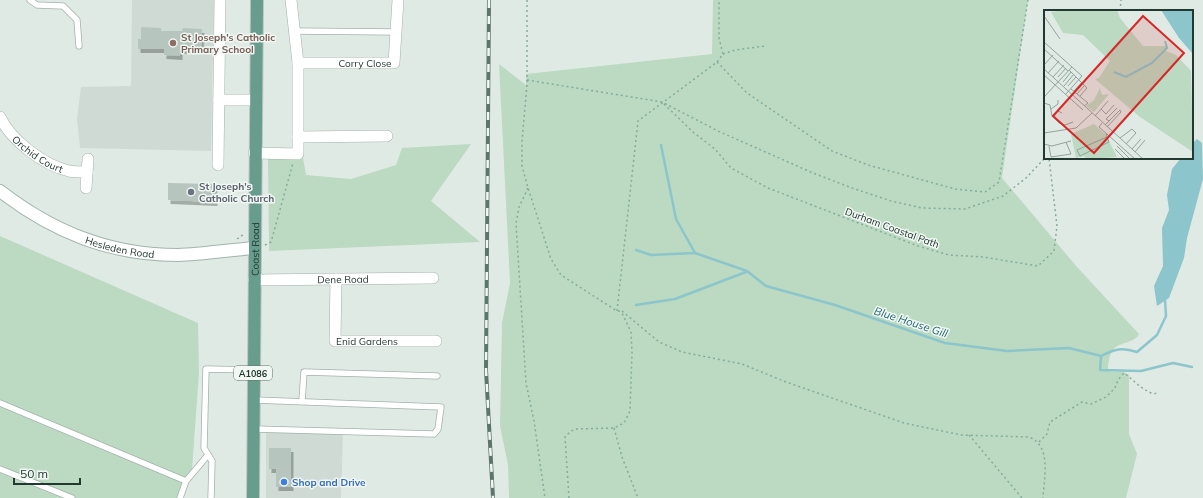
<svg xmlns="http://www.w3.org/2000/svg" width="1203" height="498" viewBox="0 0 1203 498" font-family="Mulish,sans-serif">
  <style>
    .built { fill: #cfdad4 }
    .green { fill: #bbdac1 }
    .water { fill: #8cc5cc }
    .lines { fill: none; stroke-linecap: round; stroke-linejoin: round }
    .stream { stroke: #8cc5cc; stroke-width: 2.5 }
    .building { fill: #b6c5be; filter: url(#shadow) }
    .lane-casing { stroke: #a3b1ac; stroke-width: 7 }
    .street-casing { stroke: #a3b1ac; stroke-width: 12 }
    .secondary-casing { stroke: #a0b5ad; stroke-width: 14 }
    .primary-casing { stroke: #bdc4c2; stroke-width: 14 }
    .path { stroke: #83ac9d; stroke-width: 1.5; stroke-dasharray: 2 3; stroke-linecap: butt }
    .lane { stroke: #fff; stroke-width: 5.5 }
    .street { stroke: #fff; stroke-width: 11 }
    .secondary { stroke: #fff; stroke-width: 12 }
    .primary { stroke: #689d8d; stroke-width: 12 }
    .rail-casing { stroke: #5c756d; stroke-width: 4 }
    .rail { stroke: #f1f7f3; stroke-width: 2.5; stroke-dasharray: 8; stroke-linecap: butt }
    .education-dot { fill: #8d6e63; stroke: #f1f7f3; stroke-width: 1.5 }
    .worship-dot { fill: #6b7280; stroke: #f1f7f3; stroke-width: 1.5 }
    .shop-dot { fill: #3f7fe0; stroke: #f1f7f3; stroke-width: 1.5 }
    .labels { text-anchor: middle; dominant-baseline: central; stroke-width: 3; stroke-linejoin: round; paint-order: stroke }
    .shield { fill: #f1f7f3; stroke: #60726c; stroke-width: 1 }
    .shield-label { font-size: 9px; font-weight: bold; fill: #223932 }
    .education-label { font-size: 10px; font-weight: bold; fill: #785e54; stroke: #f1f7f3; text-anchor: start }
    .street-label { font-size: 10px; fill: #223932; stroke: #f1f7f3 }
    .worship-label { font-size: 10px; font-weight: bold; fill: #5b616d; stroke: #f1f7f3; text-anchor: start }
    .shop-label { font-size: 10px; font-weight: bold; fill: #366cbe; stroke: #f1f7f3; text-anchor: start }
    .water-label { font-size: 11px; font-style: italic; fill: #216771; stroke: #f1f7f3 }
    .inset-river { fill: none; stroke: #8cc5cc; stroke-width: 2 }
    .inset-road { fill: none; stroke: #94a39d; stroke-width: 1 }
    .view { fill: #d62828; fill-opacity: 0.15; stroke: #d62828; stroke-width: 2 }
    .inset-edge { fill: none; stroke: #223932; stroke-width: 2 }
  </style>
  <defs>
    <filter id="shadow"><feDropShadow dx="2.5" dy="4" stdDeviation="0" flood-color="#0004"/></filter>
  </defs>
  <rect width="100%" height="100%" fill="#e0eae5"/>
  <!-- built -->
  <g class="built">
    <path d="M132,0H214L211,151L80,148L77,119L81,87L131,86Z"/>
    <path d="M266,431L343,433L341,498H266Z"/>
  </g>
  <!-- green -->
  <g class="green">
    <path d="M713,0H1028L1002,178L1077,267L1139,334C1132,347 1113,338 1109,360C1108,365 1107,368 1110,372H1124L1129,375V434L1137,454L1126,498H509L508,465L500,426L502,323L510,283L499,64L526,85V74L712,54Z"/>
    <path d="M471,144L431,201L480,242L269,251L268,159L303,158L306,175L351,179L396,165L402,148Z"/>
    <path d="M0,236L198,323L199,373L192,469L182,498H0Z"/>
  </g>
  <!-- water -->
  <path class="water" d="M1197,139L1202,143L1203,179L1187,238L1184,258L1169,298L1157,306L1154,286L1163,266L1162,228L1169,210L1167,195L1172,169L1181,158H1192V144Z"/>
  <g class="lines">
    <!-- stream -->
    <g class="stream">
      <path d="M661,145L676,219L695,253L747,271L766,286L835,305L945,343L1007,351L1069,348L1101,356C1115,349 1122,347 1137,352L1157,335L1166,316L1165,300"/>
      <path d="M636,250L651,255L695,253"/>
      <path d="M636,305L675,299L746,272"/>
      <path d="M1101,356L1100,370L1141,371L1173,363L1192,367"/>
    </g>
  </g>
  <!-- building -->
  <g class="building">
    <path d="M141,27L161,28V31H182L183,28L202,29L201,50H180V56L164,55V49H138V39H141Z"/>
    <path d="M168,183L215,184V202L168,200Z"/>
    <path d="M269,448H291V487H276V469H269Z"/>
  </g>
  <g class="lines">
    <!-- lane casing -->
    <g class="lane-casing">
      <g id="lane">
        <path d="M30,0L37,5L63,6L77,20L79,46"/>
        <path d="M294,31L396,32"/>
        <path d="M253,400L441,407L438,429L434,434L254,429"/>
        <path d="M302,401L304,372L437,376"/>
        <path d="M0,403L186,481"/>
        <path d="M0,469L72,498"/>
        <path d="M180,498L186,481L208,455"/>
        <path d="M211,498L212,461L204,448L206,369L253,370"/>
      </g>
    </g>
    <!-- street casing -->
    <g class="street-casing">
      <g id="street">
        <path id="s1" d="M298,63H394L398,0"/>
        <path d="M219,100H255"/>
        <path id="s2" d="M0,117C11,140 43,165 69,171C74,172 81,172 87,172"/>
        <path d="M298,137L387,136"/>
        <path d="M254,153L298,154V63L291,0"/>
        <path d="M218,165L220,0"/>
        <path d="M86,188L88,159"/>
        <path id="s3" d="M336,279L335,341H436"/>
        <path id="s4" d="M254,280L433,278"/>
      </g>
    </g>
    <!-- secondary casing -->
    <g class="secondary-casing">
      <g id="secondary">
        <path id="s5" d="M0,191C53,232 110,255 178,255C203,254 229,250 254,248"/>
      </g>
    </g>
    <!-- primary casing -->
    <g class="primary-casing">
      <g id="primary">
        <path id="s6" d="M253,498L257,0"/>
      </g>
    </g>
    <!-- path -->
    <g class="path">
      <path d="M527,0V85L522,141V166L528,188L551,259L561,275L617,311H622"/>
      <path d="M1120,11L1121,0"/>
      <path d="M723,54L735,50L765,46"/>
      <path d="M717,62L747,93L832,151L868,165L955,189L985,192L999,182L1028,0"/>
      <path d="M527,80L662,102L718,131L813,173L852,188L891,201L922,208L965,209L1003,196L1026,178L1045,158"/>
      <path d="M664,104L693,132L715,149L731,168L768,188L918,246L949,255L983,257L1038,266L1054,251L1057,226L1049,158"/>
      <path d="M528,188L519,207L516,224L526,383L534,421L545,498"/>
      <path d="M237,239L244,234"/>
      <path d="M265,245L271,242L293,163"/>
      <path d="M617,311L638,121L717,62L723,54L719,38V0"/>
      <path d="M622,311L659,342L682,352L742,364L786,382L904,423L961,435L1029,437C1052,446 1044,478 1043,498"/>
      <path d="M614,428L622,457L638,498"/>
      <path d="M969,435L1022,498"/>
      <path d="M1039,442L1047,434L1050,422L1082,402L1091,404L1106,397L1115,388L1118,380L1124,373C1135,381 1140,389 1154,394L1159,392"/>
      <path d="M569,498L565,437L571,431L576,429L614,428L624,423L630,411L632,353L631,332L622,313"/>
    </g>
    <!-- lane -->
    <use href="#lane" class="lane"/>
    <!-- street -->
    <use href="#street" class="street"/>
    <!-- secondary -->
    <use href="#secondary" class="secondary"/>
    <!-- primary -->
    <use href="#primary" class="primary"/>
    <!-- rail casing -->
    <g class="rail-casing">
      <path id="rail" d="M489,0L486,370L493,498"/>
    </g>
    <!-- rail -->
    <use href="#rail" class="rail"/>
  </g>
  <!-- markers -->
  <circle class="education-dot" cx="173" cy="43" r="4"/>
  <circle class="worship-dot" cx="191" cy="192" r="4"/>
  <circle class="shop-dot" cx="284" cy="482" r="4"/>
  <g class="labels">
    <!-- shield labels -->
    <rect class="shield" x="234" y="366" width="38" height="14" rx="3"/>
    <g class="shield-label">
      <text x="253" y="373">A1086</text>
    </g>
    <!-- education labels -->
    <g class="education-label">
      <text x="181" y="37">St Joseph's Catholic<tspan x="181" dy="12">Primary School</tspan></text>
    </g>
    <!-- street labels -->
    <g class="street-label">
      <text stroke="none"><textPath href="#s1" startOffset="67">Corry Close</textPath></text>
      <text stroke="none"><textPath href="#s2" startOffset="54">Orchid Court</textPath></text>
      <text transform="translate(892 228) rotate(20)">Durham Coastal Path</text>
      <text stroke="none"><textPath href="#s5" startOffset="134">Hesleden Road</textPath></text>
      <text stroke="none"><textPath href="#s6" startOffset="249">Coast Road</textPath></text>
      <text stroke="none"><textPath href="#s4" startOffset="89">Dene Road</textPath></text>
      <text stroke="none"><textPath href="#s3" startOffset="94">Enid Gardens</textPath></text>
    </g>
    <!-- worship labels -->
    <g class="worship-label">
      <text x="199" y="186">St Joseph's<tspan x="199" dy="12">Catholic Church</tspan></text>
    </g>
    <!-- shop labels -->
    <g class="shop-label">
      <text x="292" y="482">Shop and Drive</text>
    </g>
    <!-- water labels -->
    <g class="water-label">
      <text transform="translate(911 322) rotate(18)">Blue House Gill</text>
    </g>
  </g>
  <!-- overview -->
  <g transform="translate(1044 10)">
    <rect width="149" height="149" fill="#e0eae5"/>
    <path d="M21,0H73L76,8L99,36H122V41L132,45L147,61L149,142L96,107L51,69L55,68L66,51L39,25L19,23L7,2ZM56,78L58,85L65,84L50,102L42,96L50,90ZM50,114L62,125L73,147L42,149L40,146L32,148L27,124Z" fill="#bbdac1"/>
    <path d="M117,0H149V44L135,28Z" fill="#8cc5cc"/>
    <path class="inset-river" d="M70,62L82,67L108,53L123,38L121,31"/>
    <path class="inset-road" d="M0,6L16,29M0,32L38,66L22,84M0,39L24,61M0,55L9,45M0,59L99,149M25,60L43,78L36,86M4,63L15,51M0,65L39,100M9,67L20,55M14,67L22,58M19,72L27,62M20,76L30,64M24,76L32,67M27,79L44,93L40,96M30,81L38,72M33,84L41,75M0,87L28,57M0,93L6,95L8,106L15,113L21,115L29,112M7,99L14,94V90M57,99L62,104L70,95M8,106L14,101L18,103M51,106L64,91M65,111L62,109L73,98M58,113L55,117L91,149M61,115L76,100L77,102L63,117M0,123L32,118L48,103M62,123L63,127L33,140L36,146L65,132L63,127M76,128L88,119L92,123L82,134M0,134L8,136L27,131M5,136L7,147L27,144L22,132M73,136L86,149M71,139L81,149M88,139L97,129M91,142L101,130"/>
    <path class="view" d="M99,6L140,43L50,143L9,106Z"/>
    <rect width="149" height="149" class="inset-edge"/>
  </g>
  <!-- scale -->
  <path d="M14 478v6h66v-6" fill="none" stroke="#223932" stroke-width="2"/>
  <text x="20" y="478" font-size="12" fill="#223932" stroke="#f1f7f3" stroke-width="3" paint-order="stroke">50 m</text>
</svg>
